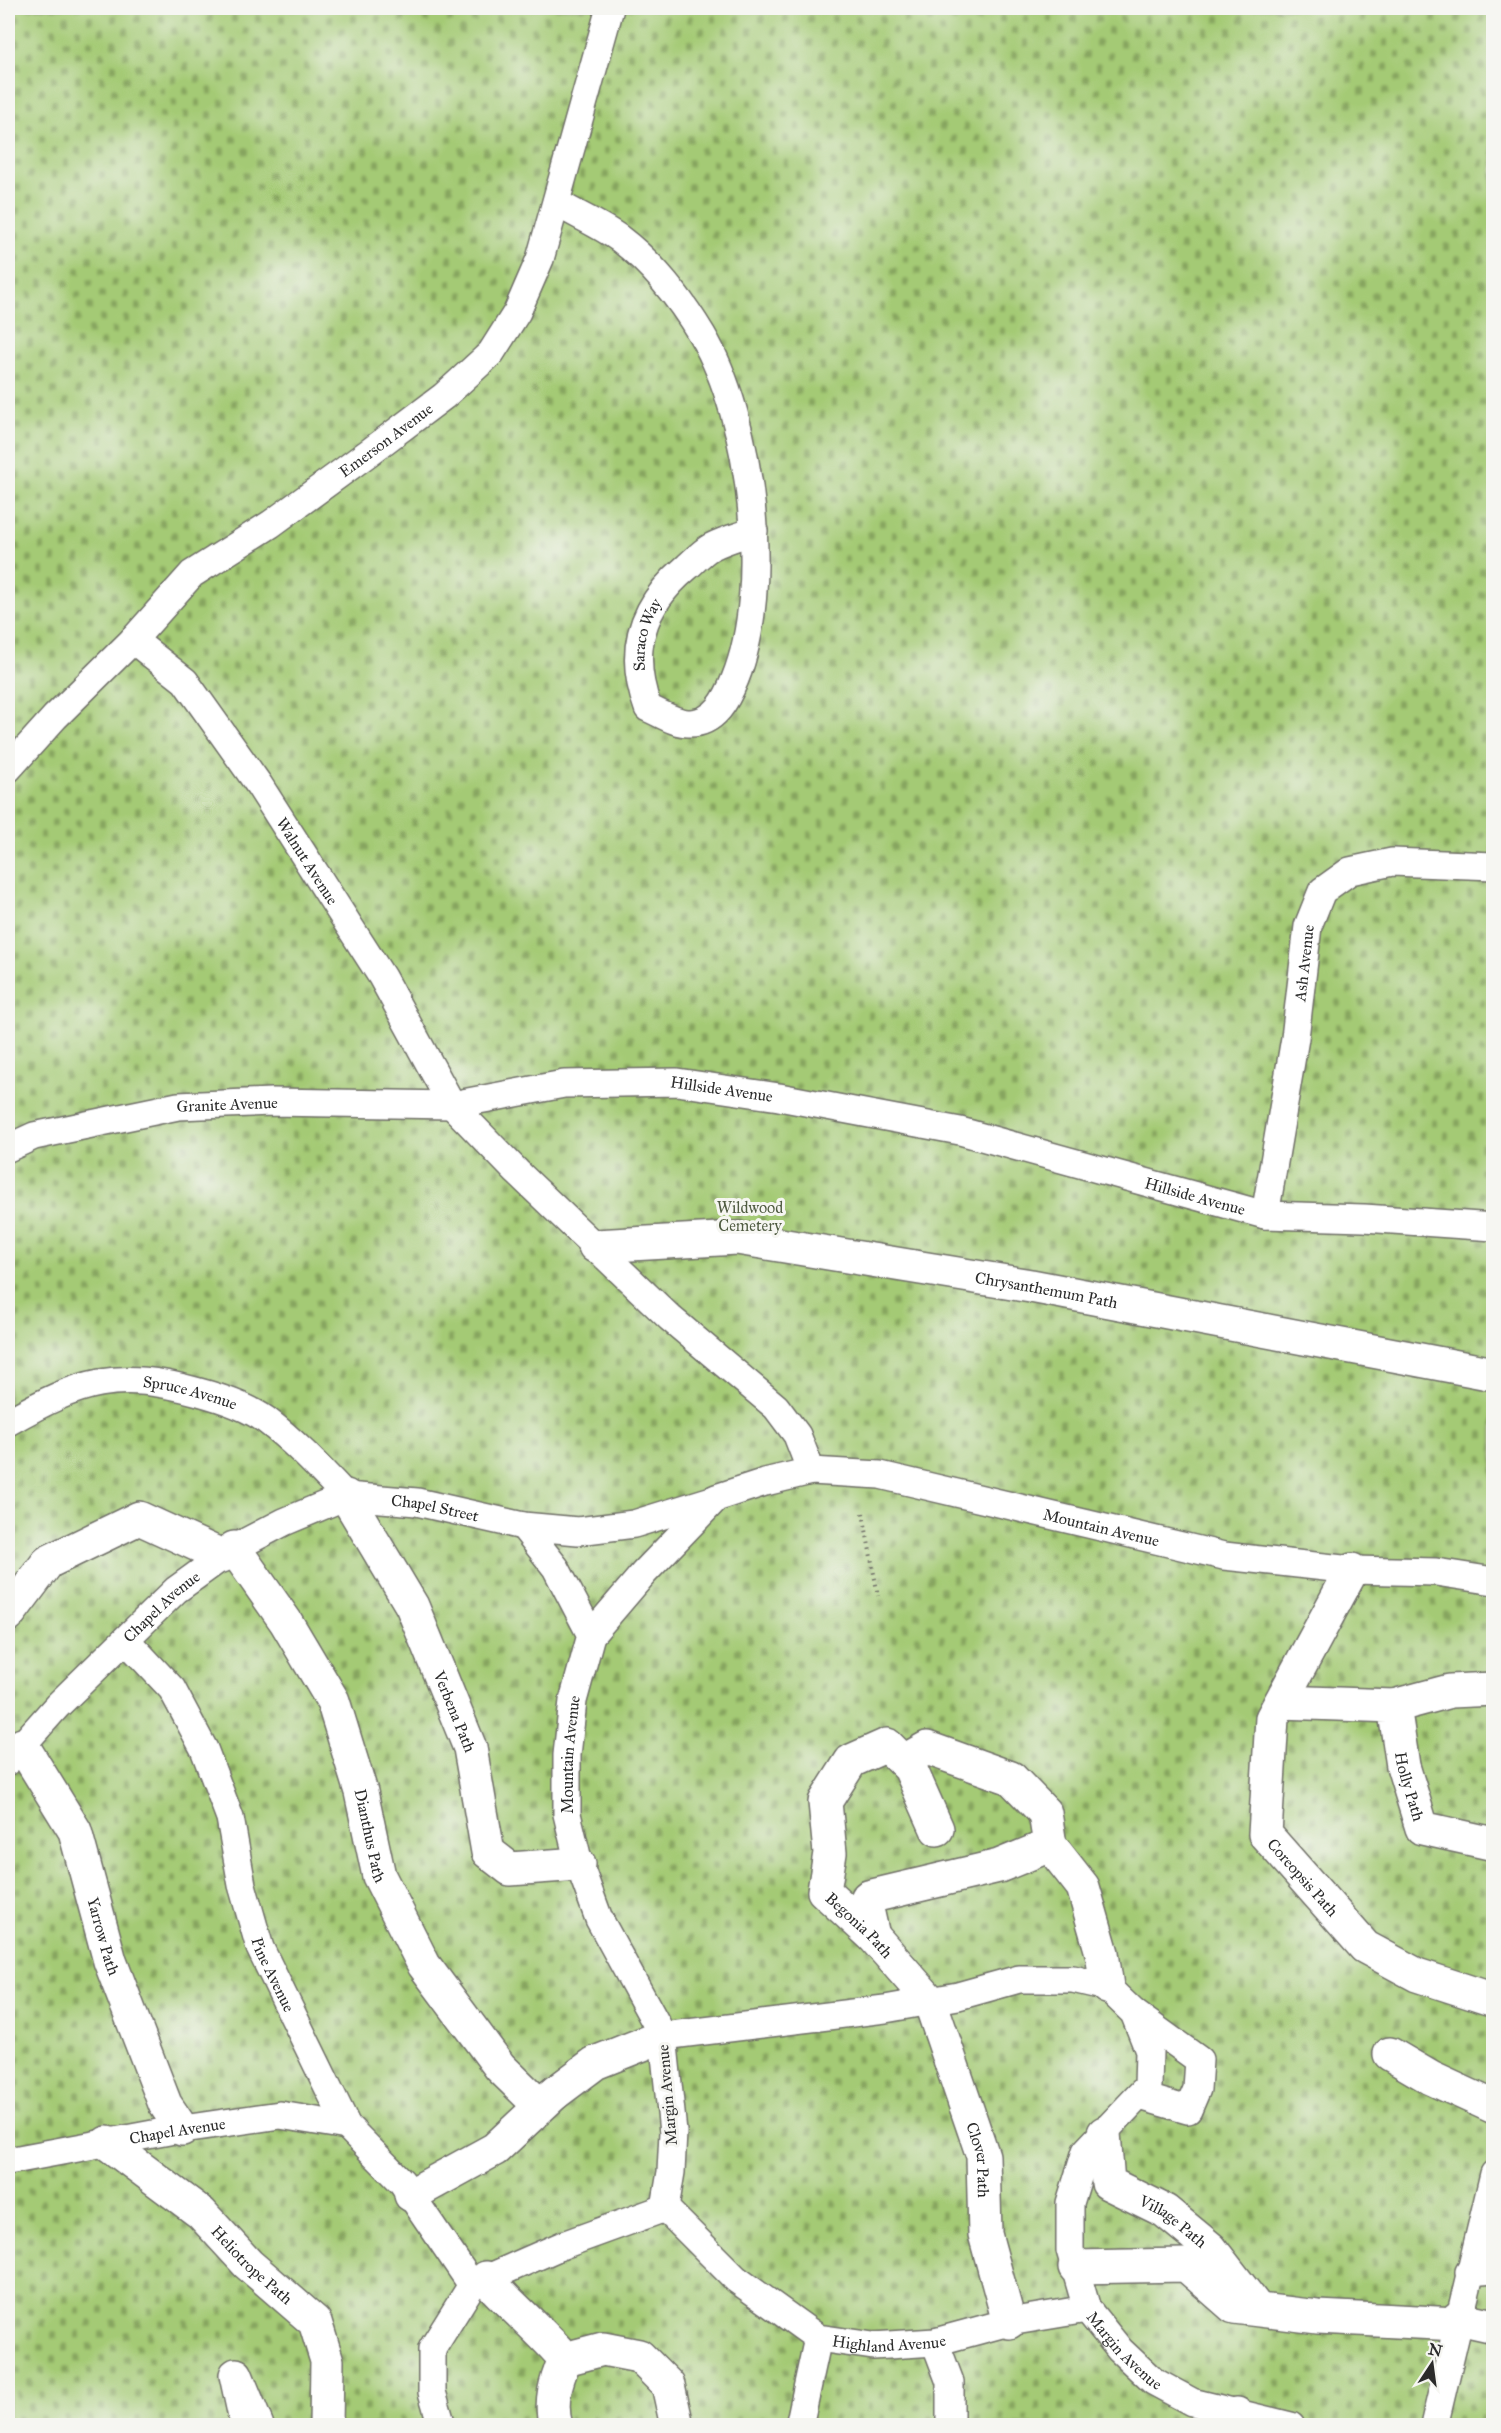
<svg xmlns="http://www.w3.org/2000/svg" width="1501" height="2433" viewBox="0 0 1501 2433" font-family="'IM FELL Great Primer',serif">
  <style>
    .cemetery { fill: url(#cemetery-stones); stroke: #687a50; stroke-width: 1.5 }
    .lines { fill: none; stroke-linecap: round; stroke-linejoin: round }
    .service-casing { stroke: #706f68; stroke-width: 30 }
    .pedestrian-casing { stroke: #706f68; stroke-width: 36 }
    .path { stroke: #706f68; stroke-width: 4; stroke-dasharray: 1.5 4.5; stroke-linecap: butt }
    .service { stroke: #fff; stroke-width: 27 }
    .pedestrian { stroke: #fff; stroke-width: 33 }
    .labels { text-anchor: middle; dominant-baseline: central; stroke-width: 6; stroke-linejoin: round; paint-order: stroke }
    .street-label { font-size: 16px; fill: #2b2b2b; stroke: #f6f6f2 }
    .park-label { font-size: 16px; fill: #4f5b41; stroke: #f6f6f2 }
  </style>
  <defs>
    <pattern id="cemetery-stones" width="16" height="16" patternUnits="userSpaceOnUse" patternTransform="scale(1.5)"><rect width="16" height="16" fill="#a4ca74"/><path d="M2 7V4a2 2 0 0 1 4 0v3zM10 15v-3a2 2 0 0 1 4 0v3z" fill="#86a45f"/></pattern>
  </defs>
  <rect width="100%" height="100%" fill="#f6f6f2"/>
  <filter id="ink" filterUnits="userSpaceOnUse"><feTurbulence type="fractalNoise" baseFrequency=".0167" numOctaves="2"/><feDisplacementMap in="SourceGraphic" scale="12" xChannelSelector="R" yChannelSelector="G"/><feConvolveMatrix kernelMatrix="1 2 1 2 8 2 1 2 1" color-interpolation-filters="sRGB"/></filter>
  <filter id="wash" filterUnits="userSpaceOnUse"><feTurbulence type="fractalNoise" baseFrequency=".008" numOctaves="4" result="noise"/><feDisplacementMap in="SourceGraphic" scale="24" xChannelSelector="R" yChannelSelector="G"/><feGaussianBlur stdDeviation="1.35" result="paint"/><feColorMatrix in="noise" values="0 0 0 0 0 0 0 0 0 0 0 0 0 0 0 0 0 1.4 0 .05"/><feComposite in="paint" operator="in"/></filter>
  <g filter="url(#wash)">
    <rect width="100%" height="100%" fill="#f0ecda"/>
    <!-- cemetery -->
    <rect class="cemetery" x="8" y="8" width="1485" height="2417"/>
  </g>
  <g filter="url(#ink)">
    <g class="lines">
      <!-- service casing -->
      <g class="service-casing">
        <g id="service">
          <path id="s1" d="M557,203C577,215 601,225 620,239C653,264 681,300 702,335C752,419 772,588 735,679C727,699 715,723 690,723C676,724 660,713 648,708C627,651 641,606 686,568C694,561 702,552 711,547C724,540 740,536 754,531"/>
          <path id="s2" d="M133,640L185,681L259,785L382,977L452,1105L517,1172L670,1318L776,1407L797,1435L811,1471"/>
          <path id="s3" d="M8,769L55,717L133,640L192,574L271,524L371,451L444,396L491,353L517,312L540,259L610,8"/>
          <path id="s4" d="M8,1148L34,1136L178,1106L272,1102L452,1105L564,1084L677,1082L779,1097L960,1131L1265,1215L1364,1218L1494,1227"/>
          <path id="s5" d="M1265,1215L1295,1038L1308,926L1322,891L1350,871L1392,862L1494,866"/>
          <path id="s6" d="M8,1422C80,1381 117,1369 199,1392C221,1398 248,1407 266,1420C295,1442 321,1470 346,1496"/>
          <path d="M523,1526L556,1568L591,1635"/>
          <path id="s7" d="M126,1640L172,1689L204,1749L230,1818L242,1885L260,1948L347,2126L402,2182L472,2285"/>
          <path id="s8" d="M8,1761L57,1706L176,1590L234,1548L284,1522L346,1496L417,1502L523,1526L578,1531L634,1524L712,1500"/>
          <path d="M1134,2013L1199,2060L1197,2089L1188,2110L1140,2096"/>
          <path id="s9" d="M663,2036L885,2009L958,1996L1019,1979H1073L1107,1987L1134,2013L1149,2051L1148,2086L1086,2151L1070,2203V2250L1087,2309L1120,2350L1153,2381L1192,2402L1291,2426"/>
          <path id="s10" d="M8,2161L169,2131L280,2115L347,2126"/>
          <path id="s11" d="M665,2208L671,2172L673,2132L663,2036L599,1919L579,1864L567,1814V1755L573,1701L591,1635L644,1573L716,1498L765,1482L811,1471L880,1475L1224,1556L1352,1570L1436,1572L1494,1581"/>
          <path id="s12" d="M665,2208L736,2279L818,2338L873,2346L935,2342L1009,2322L1087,2309"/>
          <path d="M1469,2272L1494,2270"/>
          <path d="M935,2342L950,2382V2426"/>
          <path d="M442,2426L432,2392V2349L472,2285L563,2245L665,2208"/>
          <path d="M799,2426L818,2338"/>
          <path d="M1434,2426L1494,2174"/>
        </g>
      </g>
      <!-- pedestrian casing -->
      <g class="pedestrian-casing">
        <g id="pedestrian">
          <path id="s13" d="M595,1246L737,1238L1031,1286L1494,1374"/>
          <path id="s14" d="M346,1496L412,1606L470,1748L488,1852L510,1869L579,1864"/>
          <path id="s15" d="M234,1548L286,1622L333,1701L361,1792L379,1876L424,1965L500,2067L539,2105L595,2063L663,2036"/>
          <path id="s16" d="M1352,1570L1272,1718L1265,1834L1365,1947L1417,1975L1494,2000"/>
          <path d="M8,1615L48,1562L139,1518L222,1556"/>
          <path id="s17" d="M1281,1702L1394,1706L1403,1766L1422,1828L1494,1844"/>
          <path d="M1394,1706L1450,1691L1494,1689"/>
          <path id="s18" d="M22,1745L75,1831L110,1961L165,2104L182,2129"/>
          <path d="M904,1761L927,1748L1011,1778L1045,1813L1050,1845L1083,1887L1102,1953L1107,1987"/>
          <path id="s19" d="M937,1829L910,1768L887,1745L851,1761L825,1802L830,1853L824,1891L873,1936L930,2001L983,2156L985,2234L1009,2322"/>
          <path d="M873,1936L867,1909L868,1897L999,1866L1050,1845"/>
          <path d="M1390,2054L1431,2078L1494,2107"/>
          <path id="s20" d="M1104,2133L1108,2183L1165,2211L1211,2249L1256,2307"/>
          <path id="s21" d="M107,2143L201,2213L248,2264L315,2322L327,2361L326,2426"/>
          <path d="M411,2195L495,2149L557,2091"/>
          <path d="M1075,2267L1186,2265L1234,2307L1318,2317L1457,2324"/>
          <path d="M486,2278C511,2307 541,2330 565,2359C556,2381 549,2402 556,2426"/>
          <path d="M1458,2318L1494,2326"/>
          <path d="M565,2359L603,2349L639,2356L668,2385L677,2426"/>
          <path d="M247,2426L236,2375L257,2426"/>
          <path d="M1226,2426L1237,2414"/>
        </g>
      </g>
      <!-- path -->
      <path class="path" d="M863,1513L878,1596"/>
      <!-- service -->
      <use href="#service" class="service"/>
      <!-- pedestrian -->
      <use href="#pedestrian" class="pedestrian"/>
    </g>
  </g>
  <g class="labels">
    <!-- street labels -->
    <g class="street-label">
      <text stroke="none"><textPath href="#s3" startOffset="504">Emerson Avenue</textPath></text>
      <text stroke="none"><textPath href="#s1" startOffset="742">Saraco Way</textPath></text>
      <text stroke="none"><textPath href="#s2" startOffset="284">Walnut Avenue</textPath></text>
      <text stroke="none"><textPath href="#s5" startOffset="255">Ash Avenue</textPath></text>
      <text stroke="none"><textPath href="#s4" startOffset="722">Hillside Avenue</textPath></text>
      <text stroke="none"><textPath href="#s4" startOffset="225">Granite Avenue</textPath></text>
      <text stroke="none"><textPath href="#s4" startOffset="1208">Hillside Avenue</textPath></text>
      <text stroke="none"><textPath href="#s13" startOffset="456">Chrysanthemum Path</textPath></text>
      <text stroke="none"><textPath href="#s6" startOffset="192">Spruce Avenue</textPath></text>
      <text stroke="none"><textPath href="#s8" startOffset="525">Chapel Street</textPath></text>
      <text stroke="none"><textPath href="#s11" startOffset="1179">Mountain Avenue</textPath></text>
      <text stroke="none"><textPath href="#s8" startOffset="218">Chapel Avenue</textPath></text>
      <text stroke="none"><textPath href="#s14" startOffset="242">Verbena Path</textPath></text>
      <text stroke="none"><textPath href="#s11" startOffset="476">Mountain Avenue</textPath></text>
      <text stroke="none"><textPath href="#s17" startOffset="195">Holly Path</textPath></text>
      <text stroke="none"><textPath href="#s15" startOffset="322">Dianthus Path</textPath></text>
      <text stroke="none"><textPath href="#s16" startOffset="342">Coreopsis Path</textPath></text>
      <text stroke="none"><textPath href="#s19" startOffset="326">Begonia Path</textPath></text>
      <text stroke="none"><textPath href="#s18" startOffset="210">Yarrow Path</textPath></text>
      <text stroke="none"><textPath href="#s7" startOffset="372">Pine Avenue</textPath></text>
      <text transform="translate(667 2095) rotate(-95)">Margin Avenue</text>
      <text stroke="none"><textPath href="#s10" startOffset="172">Chapel Avenue</textPath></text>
      <text stroke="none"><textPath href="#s19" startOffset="597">Clover Path</textPath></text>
      <text stroke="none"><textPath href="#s20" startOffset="126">Village Path</textPath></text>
      <text stroke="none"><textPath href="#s21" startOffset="190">Heliotrope Path</textPath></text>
      <text stroke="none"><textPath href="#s12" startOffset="273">Highland Avenue</textPath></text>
      <text stroke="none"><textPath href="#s9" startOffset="872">Margin Avenue</textPath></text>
    </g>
    <!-- park labels -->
    <g class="park-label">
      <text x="750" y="1207">Wildwood<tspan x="750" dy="18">Cemetery</tspan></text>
    </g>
  </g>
  <!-- margin -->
  <rect width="1501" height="2433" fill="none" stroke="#f6f6f2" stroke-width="30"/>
  <!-- north arrow -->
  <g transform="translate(1432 2364) rotate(13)" stroke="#f6f6f2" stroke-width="4.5" paint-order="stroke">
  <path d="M0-4.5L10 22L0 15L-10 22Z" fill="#2b2b2b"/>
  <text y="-9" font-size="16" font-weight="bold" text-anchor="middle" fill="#2b2b2b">N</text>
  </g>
</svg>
